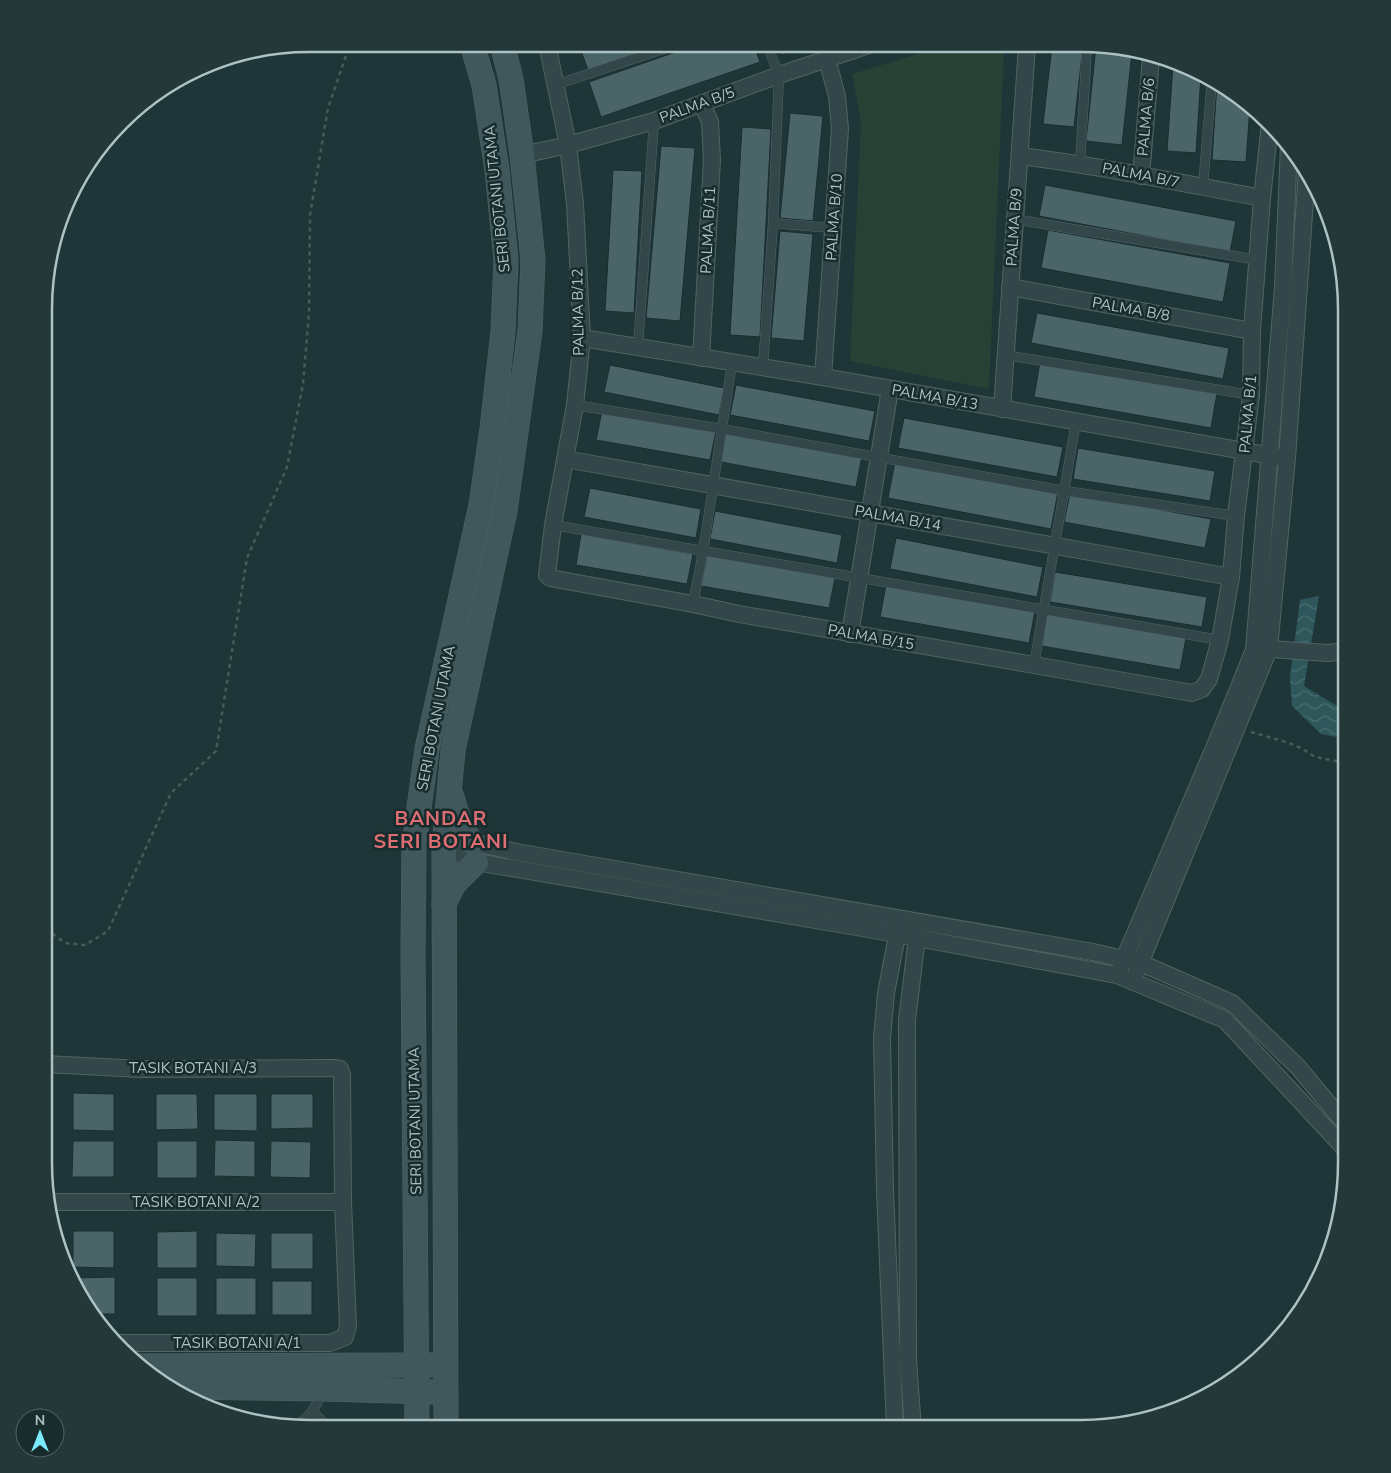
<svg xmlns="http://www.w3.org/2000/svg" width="1391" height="1473" viewBox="0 0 1391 1473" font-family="'Nunito Sans',sans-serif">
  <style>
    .park { fill: #274135 }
    .water { fill: url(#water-waves) }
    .building { fill: #4a6467; stroke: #1a2d2f }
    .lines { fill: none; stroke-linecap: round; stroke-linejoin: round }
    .lane-casing { stroke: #506466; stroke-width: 10 }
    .street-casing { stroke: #506466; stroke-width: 18 }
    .secondary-casing { stroke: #506466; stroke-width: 25 }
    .path { stroke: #455d54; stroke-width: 2.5; stroke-dasharray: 4 4; stroke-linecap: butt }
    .lane { stroke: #334649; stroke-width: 9 }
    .street { stroke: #334649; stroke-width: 16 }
    .secondary { stroke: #40585c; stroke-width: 24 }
    .labels { text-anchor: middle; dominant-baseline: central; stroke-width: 5; stroke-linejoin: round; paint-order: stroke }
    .street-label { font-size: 15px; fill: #adc2c5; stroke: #182b2d }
    .district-label { font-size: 20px; font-weight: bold; letter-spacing: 1px; fill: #de6e73; stroke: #182b2d }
    .rim { fill: none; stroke: #adc2c5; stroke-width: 2.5 }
  </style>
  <defs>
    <pattern id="water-waves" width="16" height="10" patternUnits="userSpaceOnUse" patternTransform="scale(1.25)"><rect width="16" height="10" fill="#2e575c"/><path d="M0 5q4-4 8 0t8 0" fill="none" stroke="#4a6e72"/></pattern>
  </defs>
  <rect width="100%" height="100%" fill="#1f3638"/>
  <!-- park -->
  <path class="park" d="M944,46H1002L1004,52L989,389L850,361L861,122L852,74Z"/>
  <!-- water -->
  <path class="water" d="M1319,596L1304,686L1347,712V739L1321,734L1292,706L1290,677L1300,600Z"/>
  <!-- building -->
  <g class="building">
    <path d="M579,45H661L588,70Z"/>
    <path d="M696,45H754L760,62L601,117L589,82Z"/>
    <path d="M779,45H811L782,55Z"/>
    <path d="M1052,46H1083L1074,127L1043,124Z"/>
    <path d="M1096,46H1116L1132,52L1122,145L1086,141Z"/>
    <path d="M1173,65L1201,75L1196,153L1167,151Z"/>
    <path d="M1217,82L1250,107L1246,162L1212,160Z"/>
    <path d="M790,113L823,116L813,221L780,218Z"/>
    <path d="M742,127L771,129L760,337L730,335Z"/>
    <path d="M661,146L695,148L680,321L646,318Z"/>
    <path d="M613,170L642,171L634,313L605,311Z"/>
    <path d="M1045,185L1236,221L1230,252L1039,216Z"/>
    <path d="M1048,230L1230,263L1223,302L1041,268Z"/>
    <path d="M780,231L813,234L804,341L771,338Z"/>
    <path d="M1037,313L1229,348L1223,379L1031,343Z"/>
    <path d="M1040,362L1217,393L1211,428L1034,397Z"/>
    <path d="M610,365L724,388L719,415L604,392Z"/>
    <path d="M736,385L875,411L869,441L730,415Z"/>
    <path d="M602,411L716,431L710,460L596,440Z"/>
    <path d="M904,418L1063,447L1057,477L898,448Z"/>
    <path d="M726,432L862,456L856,487L721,462Z"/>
    <path d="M1078,448L1215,471L1210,501L1073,479Z"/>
    <path d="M895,462L1058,492L1051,529L888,498Z"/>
    <path d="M590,488L701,509L696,538L584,517Z"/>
    <path d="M1070,493L1211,519L1205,548L1064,522Z"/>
    <path d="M715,511L842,535L837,563L710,539Z"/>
    <path d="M581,534L693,554L687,584L576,565Z"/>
    <path d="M896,538L1043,567L1037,597L890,569Z"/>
    <path d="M707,555L835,578L829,608L701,586Z"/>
    <path d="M1055,572L1207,597L1202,627L1050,602Z"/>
    <path d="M886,585L1035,611L1029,643L880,617Z"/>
    <path d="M1047,614L1186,638L1180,670L1042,646Z"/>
    <rect x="45" y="1092" width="6" height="36"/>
    <path d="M73,1093L114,1094V1131L73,1130Z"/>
    <path d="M156,1094H197L198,1129L156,1130Z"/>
    <path d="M214,1094H257V1131L214,1130Z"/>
    <path d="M271,1094H313V1128L271,1129Z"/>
    <path d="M45,1139H52V1177L44,1176Z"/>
    <path d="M215,1140L255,1141V1177L214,1176Z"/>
    <path d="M73,1141H114V1177H72Z"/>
    <rect x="157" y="1141" width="40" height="37"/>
    <path d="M271,1141L311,1142L310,1178L270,1177Z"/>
    <path d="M73,1231H114V1268L73,1267Z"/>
    <path d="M197,1231V1268H157V1232Z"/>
    <path d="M216,1233L256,1234L255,1267L216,1266Z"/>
    <rect x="271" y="1233" width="42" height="36"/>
    <path d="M115,1277V1314H91L73,1278Z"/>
    <rect x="157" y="1278" width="40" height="38"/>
    <rect x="216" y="1278" width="40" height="37"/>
    <rect x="272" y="1281" width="40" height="34"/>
  </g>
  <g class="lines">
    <!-- lane casing -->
    <g class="lane-casing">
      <g id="lane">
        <path d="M555,85L675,45"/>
        <path d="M1080,163L1087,46"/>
        <path d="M1203,187L1212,79"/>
        <path d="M1014,219L1258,260"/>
        <path d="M773,223L832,228"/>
        <path d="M638,347L654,121"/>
        <path d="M1005,355L1251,395"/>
        <path d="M763,367L773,223L779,75L767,45"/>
        <path d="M575,405L722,429L1065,491L1236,516"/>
        <path d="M553,525L1220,640"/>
        <path d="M693,604L703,552L732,363"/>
        <path d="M1034,665L1076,422"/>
        <path d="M313,1412L330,1429"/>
        <path d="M286,1428C306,1425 315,1408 324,1391"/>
      </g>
    </g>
    <!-- street casing -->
    <g class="street-casing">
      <g id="street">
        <path d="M547,44L568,145L575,204L582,338L575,405L553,525L547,575L550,578L693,604L739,614L1034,665L1192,693L1202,689L1209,679L1220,640L1231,577L1236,516L1251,395L1252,331L1262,198L1270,123"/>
        <path d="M522,155L568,145L654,121L779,75L869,45"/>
        <path d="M1020,156C1101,166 1181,183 1262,198"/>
        <path d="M1141,176L1151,58"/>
        <path d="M1010,287L1252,331"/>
        <path d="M582,338L823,377L1279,457"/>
        <path d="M701,358L712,160L710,122L702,104"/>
        <path d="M823,377L840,129L837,96L827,59"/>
        <path d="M1002,409L1027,46"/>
        <path d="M565,459L1231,577"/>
        <path d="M850,634L890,389"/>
        <path d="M1269,649L1328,653L1347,651"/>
        <path d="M461,844L471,842L516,852L1093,952L1141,963L1232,1003L1298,1067L1347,1126"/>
        <path d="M444,846L476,862L868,929L1117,975L1225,1020L1347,1151"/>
        <path d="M1121,966L1214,748L1254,650L1283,287L1289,146"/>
        <path d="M1137,971L1269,649L1287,458L1307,171"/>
        <path d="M45,1064L141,1069L335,1068L340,1069L342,1075L343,1202L348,1326L345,1337L330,1343H116"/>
        <path d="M49,1202H343"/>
        <path d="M895,1429L885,1190L882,1038L886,993L899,925"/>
        <path d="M913,1429L908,1360L907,1020L918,929"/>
      </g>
    </g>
    <!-- secondary casing -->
    <g class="secondary-casing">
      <g id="secondary">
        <path d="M452,797L460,824L471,842"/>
        <path d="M444,904L454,884L476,862"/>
        <path d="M139,1366L432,1365"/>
        <path d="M168,1387L325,1389L432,1392"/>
        <path d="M417,1429L413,952L414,845L427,749L481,505L492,429L503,332L506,260L497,170L484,85L472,44"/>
        <path d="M446,1429L444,846L453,750L505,511L530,331L533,260L522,155L511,79L502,44"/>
      </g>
    </g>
    <!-- path -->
    <g class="path">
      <path d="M1251,732L1289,743L1303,749L1315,757L1347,763"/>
      <path d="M46,929L65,943L85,945L108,931L171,793L216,751L247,558L287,467L303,384L309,313L310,215L328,108L350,44"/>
    </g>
    <!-- lane -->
    <use href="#lane" class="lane"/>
    <!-- street -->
    <use href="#street" class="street"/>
    <!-- secondary -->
    <use href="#secondary" class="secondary"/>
  </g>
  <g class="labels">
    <!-- street labels -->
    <g class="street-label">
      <text transform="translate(697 105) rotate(-20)">PALMA B/5</text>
      <text transform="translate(1146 117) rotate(-85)">PALMA B/6</text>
      <text transform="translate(1141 175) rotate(11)">PALMA B/7</text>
      <text transform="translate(497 199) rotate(-96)">SERI BOTANI UTAMA</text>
      <text transform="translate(834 217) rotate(-86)">PALMA B/10</text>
      <text transform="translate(1014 227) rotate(-86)">PALMA B/9</text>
      <text transform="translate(708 230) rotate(-87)">PALMA B/11</text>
      <text transform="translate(1131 309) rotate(10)">PALMA B/8</text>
      <text transform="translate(578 312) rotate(-91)">PALMA B/12</text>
      <text transform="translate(935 397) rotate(10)">PALMA B/13</text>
      <text transform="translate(1248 414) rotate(-85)">PALMA B/1</text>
      <text transform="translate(898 518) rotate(10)">PALMA B/14</text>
      <text transform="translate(871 637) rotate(10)">PALMA B/15</text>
      <text transform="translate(436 718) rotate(-79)">SERI BOTANI UTAMA</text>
      <text x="193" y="1068">TASIK BOTANI A/3</text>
      <text transform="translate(415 1121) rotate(-91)">SERI BOTANI UTAMA</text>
      <text x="196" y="1202">TASIK BOTANI A/2</text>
      <text x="237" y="1343">TASIK BOTANI A/1</text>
    </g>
    <!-- district labels -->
    <g class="district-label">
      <text x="441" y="818">BANDAR<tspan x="441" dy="23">SERI BOTANI</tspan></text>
    </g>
  </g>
  <!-- crop -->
  <path d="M0 0H1391V1473H0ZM309 52H1081A257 257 0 0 1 1338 309V1163A257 257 0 0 1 1081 1420H309A257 257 0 0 1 52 1163V309A257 257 0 0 1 309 52Z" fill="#243739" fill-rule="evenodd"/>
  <path class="rim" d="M309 52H1081A257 257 0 0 1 1338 309V1163A257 257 0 0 1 1081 1420H309A257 257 0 0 1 52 1163V309A257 257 0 0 1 309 52Z"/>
  <!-- north arrow -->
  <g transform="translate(40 1433)"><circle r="24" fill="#182b2d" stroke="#54676a"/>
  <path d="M0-4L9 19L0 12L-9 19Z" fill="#7aeafd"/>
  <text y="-8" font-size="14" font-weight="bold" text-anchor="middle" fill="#adc2c5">N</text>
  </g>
</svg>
